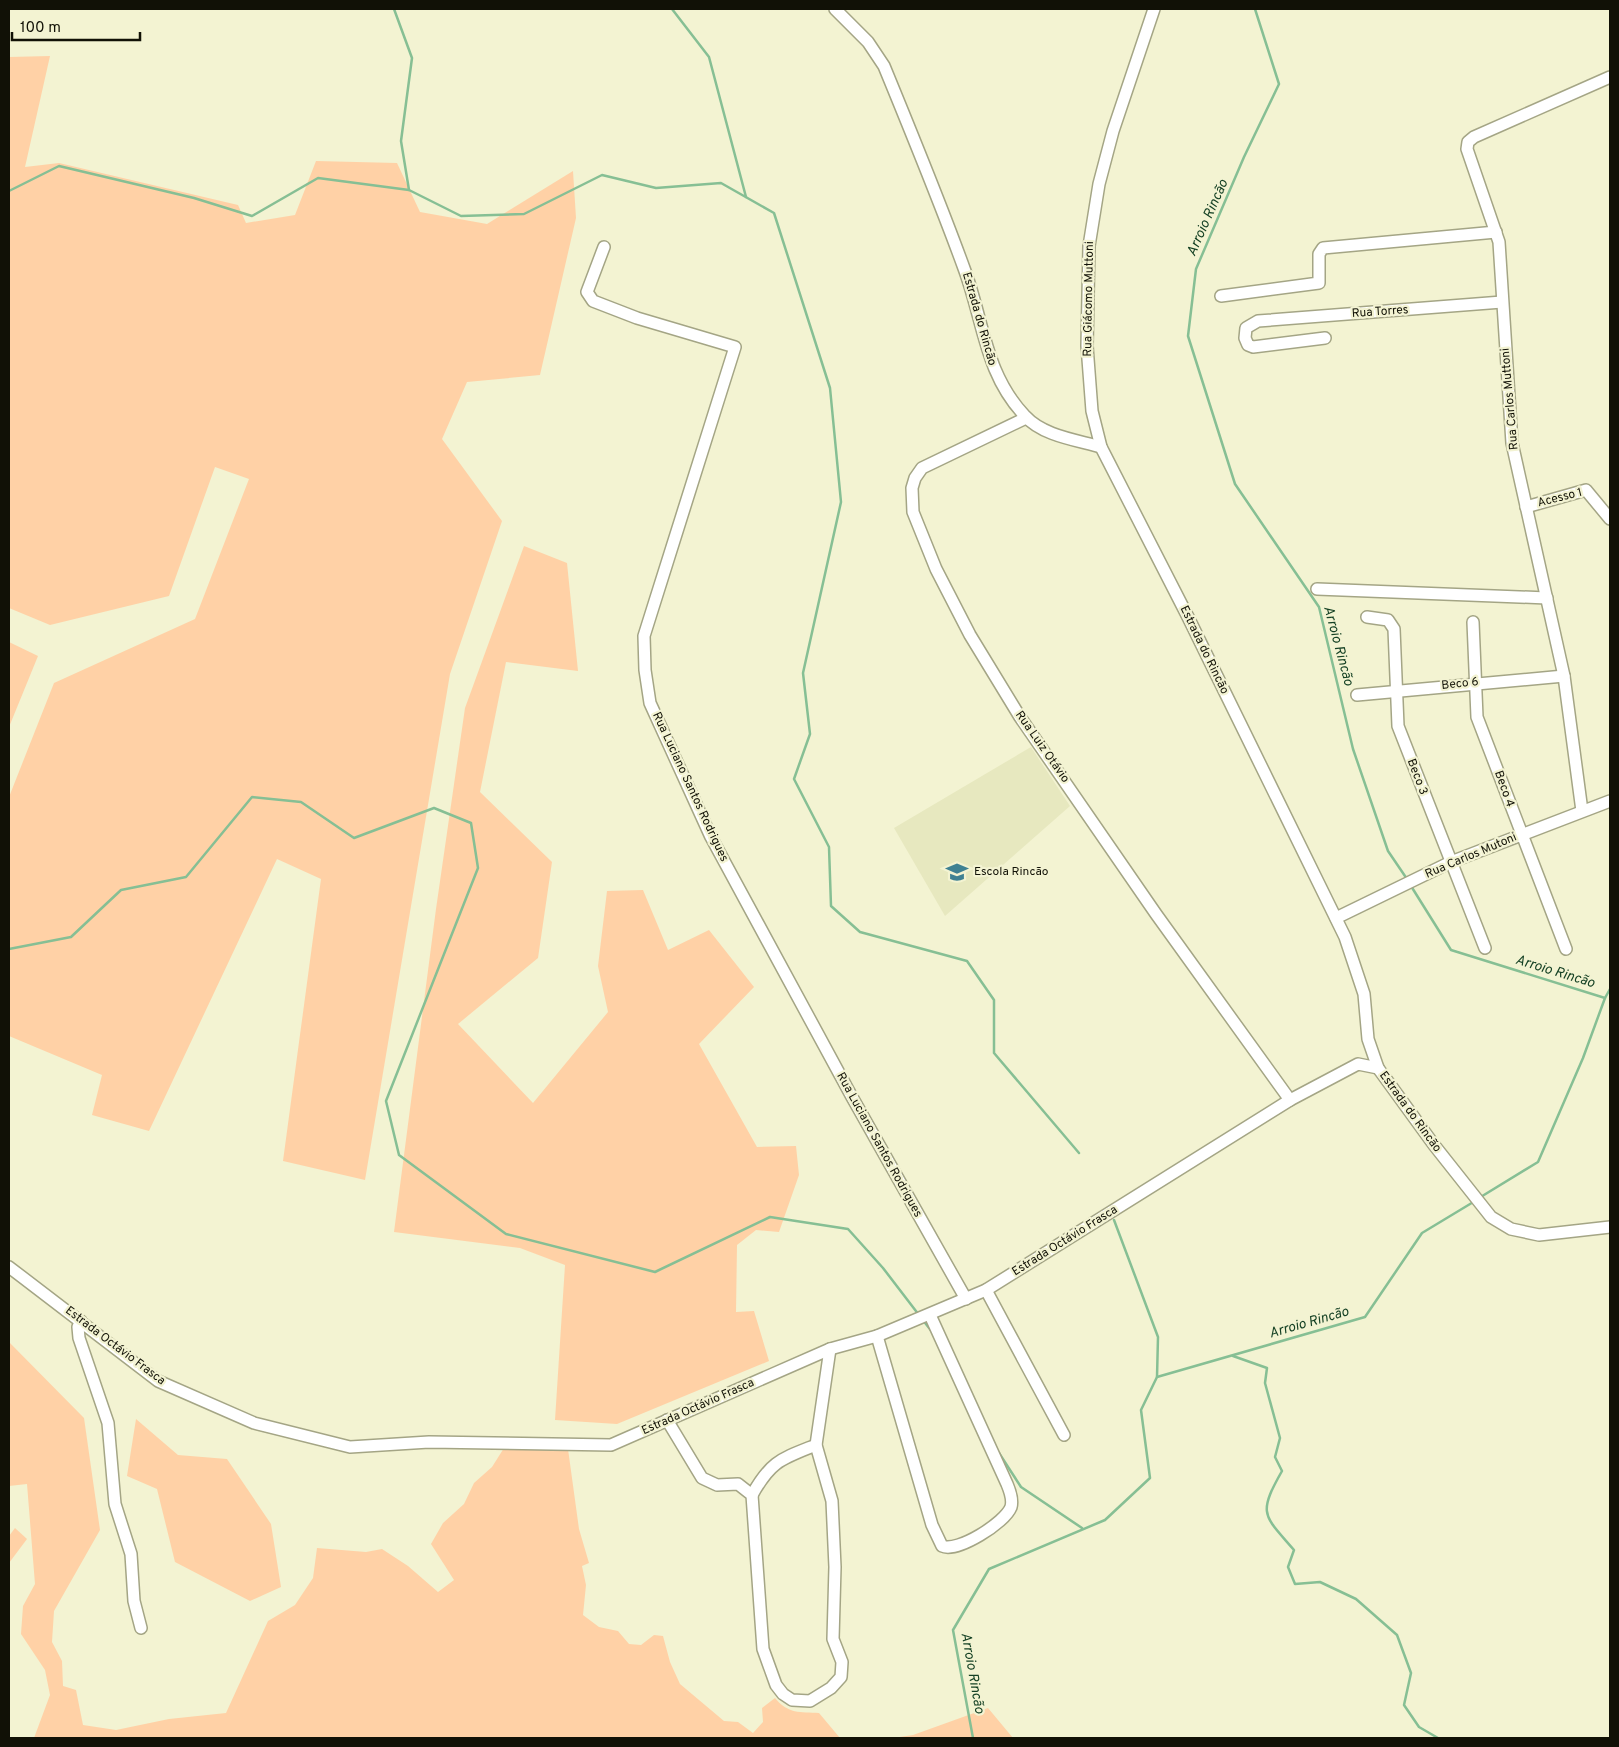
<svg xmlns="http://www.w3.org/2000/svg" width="1619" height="1747" viewBox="0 0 1619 1747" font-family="Overpass,sans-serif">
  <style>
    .built { fill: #e7e8bf }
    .green { fill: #ffd1a6 }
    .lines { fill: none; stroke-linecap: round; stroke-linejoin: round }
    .stream { stroke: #86bf94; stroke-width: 2.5 }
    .minor-casing { stroke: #a4a585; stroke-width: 14 }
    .minor { stroke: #fff; stroke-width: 11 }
    .labels { text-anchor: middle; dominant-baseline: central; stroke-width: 4.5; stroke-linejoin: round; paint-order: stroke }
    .street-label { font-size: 12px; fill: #111106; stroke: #f3f3d2 }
    .poi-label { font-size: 12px; fill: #111106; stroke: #f3f3d2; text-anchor: start }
    .water-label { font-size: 14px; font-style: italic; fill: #154124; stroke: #f3f3d2 }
  </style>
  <rect width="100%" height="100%" fill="#f3f3d2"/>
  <!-- built -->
  <path class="built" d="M1031,747L1070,806L945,916L894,828Z"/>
  <!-- green -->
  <g class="green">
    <path d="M50,56L25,167L59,163L238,205L246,223L295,215L316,161L397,163L420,212L487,224L573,171L576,218L540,375L467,382L442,439L502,521L450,674L365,1180L283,1161L321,879L277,859L149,1131L92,1115L102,1075L9,1036V797L54,683L195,619L249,479L215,467L169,596L50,625L9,608V57Z"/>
    <path d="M524,546L567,563L578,671L506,662L480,792L552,862L538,958L458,1024L533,1103L608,1012L598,966L607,891L643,890L668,950L709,930L754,987L699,1044L757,1147L796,1146L799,1175L779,1232L756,1230L737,1245L736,1312L754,1311L769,1361L617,1424L555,1420L565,1265L520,1248L394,1232L436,909L465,708Z"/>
    <path d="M9,642L38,656L9,727Z"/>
    <path d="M9,1342L84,1418L100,1530L54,1611L52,1642L62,1661L63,1686L76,1690L83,1725L116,1730L169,1719L226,1713L268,1621L295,1605L313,1578L317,1548L366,1552L382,1549L408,1566L438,1592L454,1580L431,1544L443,1523L464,1504L474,1483L492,1467L504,1448L568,1449L579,1529L589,1563L582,1566L586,1585L583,1615L599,1627L618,1631L629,1644L641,1645L654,1635L663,1636L670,1662L680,1684L724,1721L738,1722L753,1733L763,1722L762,1708L775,1698C788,1714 800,1712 819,1713L840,1738H34L50,1695L45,1670L21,1634L23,1606L35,1584L27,1484L9,1486Z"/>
    <path d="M136,1419L178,1455L227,1459L271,1524L281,1587L250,1601L175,1562L157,1489L127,1476Z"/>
    <path d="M15,1528L27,1539L9,1563V1536Z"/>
    <path d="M988,1708L1013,1738H893L913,1735Z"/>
  </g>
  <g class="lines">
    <!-- stream -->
    <g class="stream">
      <path d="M394,9L412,58L401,141L409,190"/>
      <path d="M672,9L709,57L746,197"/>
      <path d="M1255,9L1279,84L1244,157L1196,269L1188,336L1235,484L1319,607L1353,749L1388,851L1407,879"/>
      <path d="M9,191L59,166L194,198L252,216L318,178L409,190L461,216L524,214L602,175L656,188L721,183L774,213L830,388L841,502L803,673L810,734L794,779L829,847L831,906L860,932L967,961L994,1000V1053L1079,1153"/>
      <path d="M1411,886L1451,950L1605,998L1583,1058L1538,1162L1479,1198"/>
      <path d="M9,949L71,937L121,890L186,877L252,797L301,802L354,838L434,808L471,823L478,868L386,1101L399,1155L506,1234L655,1272L770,1217L848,1229L883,1268L919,1315"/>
      <path d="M1605,998L1610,989"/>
      <path d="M1114,1220L1158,1337L1157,1377"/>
      <path d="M922,1319L933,1333"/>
      <path d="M1233,1356L1267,1368L1265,1383L1280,1438L1275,1457L1282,1471C1257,1515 1264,1515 1294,1550L1288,1567L1295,1584L1320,1582L1356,1599L1397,1635L1411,1673L1404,1705L1419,1727L1438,1738"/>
      <path d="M999,1453L1021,1487L1082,1528"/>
      <path d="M973,1738L953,1630L989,1569L1105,1520L1150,1478L1141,1410L1157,1377L1365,1317L1422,1233L1475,1201"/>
    </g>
    <!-- minor casing -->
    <g class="minor-casing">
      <g id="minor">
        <path d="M835,9L868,42L884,66C912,134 940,202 965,271C984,323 985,374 1025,416C1043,436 1077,440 1101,447"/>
        <path d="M1154,9L1113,131L1099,184L1089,246L1087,346L1092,411L1101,447L1188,617L1345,937L1364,994L1368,1039L1378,1068L1434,1145L1491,1217L1511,1229L1539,1235L1610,1227"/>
        <path d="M604,247L587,292L593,301L637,318L735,347L644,636L645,670L650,703L711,837L852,1097L966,1299"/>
        <path d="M1221,296L1319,283V254L1323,248L1496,232"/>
        <path d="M1325,338L1253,347L1248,345L1245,338L1246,328L1258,321L1502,302"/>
        <path d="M1026,418L922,468L915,478L912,488L913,512L936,569L970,635L1020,717L1156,914L1290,1100"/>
        <path d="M1526,507L1586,490L1610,519"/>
        <path d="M1317,589L1547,598"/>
        <path d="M1367,617L1388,620L1394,629L1398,726L1485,948"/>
        <path d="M1473,622L1477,717L1566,949"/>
        <path d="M1357,695L1564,676"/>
        <path d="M1582,811L1564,676L1512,443L1499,242L1467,149L1468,142L1474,137L1610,77"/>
        <path d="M1336,918L1451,862L1610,801"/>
        <path d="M9,1267L158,1381L254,1423L350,1447L429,1442L611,1445L830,1349L877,1336L986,1290L1290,1100L1358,1064L1378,1068"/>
        <path d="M986,1290L1064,1435"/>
        <path d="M81,1321L78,1327L79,1338L108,1423L115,1504L131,1554L134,1601L141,1628"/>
        <path d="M877,1336L932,1525L942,1546C957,1553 1005,1523 1011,1507C1013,1500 1010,1491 1007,1484L930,1315"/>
        <path d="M667,1420L702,1478L717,1485L738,1484L752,1495L763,1649L776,1685L783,1694L792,1700L810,1701L831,1688L841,1677L842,1662L833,1639L835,1567L832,1501L816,1445L830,1349"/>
        <path d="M752,1495C771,1461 781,1459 816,1445"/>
      </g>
    </g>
    <!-- minor -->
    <use href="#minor" class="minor"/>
  </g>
  <!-- icons -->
  <defs>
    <g id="school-bare" transform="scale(1.725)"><path d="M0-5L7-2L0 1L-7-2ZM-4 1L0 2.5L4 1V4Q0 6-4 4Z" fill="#3f8192" stroke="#f3f3d2" stroke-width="2.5" paint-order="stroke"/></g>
  </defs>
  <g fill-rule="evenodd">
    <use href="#school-bare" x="957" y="872"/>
  </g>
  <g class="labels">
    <!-- street labels -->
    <g class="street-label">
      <text transform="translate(1089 299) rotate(-89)">Rua Giácomo Muttoni</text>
      <text transform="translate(1380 312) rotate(-4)">Rua Torres</text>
      <text transform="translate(979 319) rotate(74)">Estrada do Rincão</text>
      <text transform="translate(1510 399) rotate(-95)">Rua Carlos Muttoni</text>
      <text transform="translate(1560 498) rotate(-14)">Acesso 1</text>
      <text transform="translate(1204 650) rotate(64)">Estrada do Rincão</text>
      <text transform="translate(1460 684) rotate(-6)">Beco 6</text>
      <text transform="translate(1042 747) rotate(55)">Rua Luiz Otávio</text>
      <text transform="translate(1417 777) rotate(69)">Beco 3</text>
      <text transform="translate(690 787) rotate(65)">Rua Luciano Santos Rodrigues</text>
      <text transform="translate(1504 789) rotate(70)">Beco 4</text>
      <text transform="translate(1471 856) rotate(-23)">Rua Carlos Mutoni</text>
      <text transform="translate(1410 1112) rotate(54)">Estrada do Rincão</text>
      <text transform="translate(879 1145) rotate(61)">Rua Luciano Santos Rodrigues</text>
      <text transform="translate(1065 1241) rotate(-32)">Estrada Octávio Frasca</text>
      <text transform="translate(115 1346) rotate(37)">Estrada Octávio Frasca</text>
      <text transform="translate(698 1407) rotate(-24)">Estrada Octávio Frasca</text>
    </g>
    <!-- poi labels -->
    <g class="poi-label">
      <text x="974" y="872">Escola Rincão</text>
    </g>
    <!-- water labels -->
    <g class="water-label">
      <text transform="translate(1208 218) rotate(-66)">Arroio Rincão</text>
      <text transform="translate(1338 646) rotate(75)">Arroio Rincão</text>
      <text transform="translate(1555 972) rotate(17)">Arroio Rincão</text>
      <text transform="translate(1309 1323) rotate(-16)">Arroio Rincão</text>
      <text transform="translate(972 1673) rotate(80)">Arroio Rincão</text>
    </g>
  </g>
  <!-- border -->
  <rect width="1619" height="1747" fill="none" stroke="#111106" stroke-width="20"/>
  <!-- scale -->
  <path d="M12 32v8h128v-8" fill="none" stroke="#111106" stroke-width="2.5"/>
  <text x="20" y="32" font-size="15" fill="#111106" stroke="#f3f3d2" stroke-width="4" paint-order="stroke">100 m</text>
</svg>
